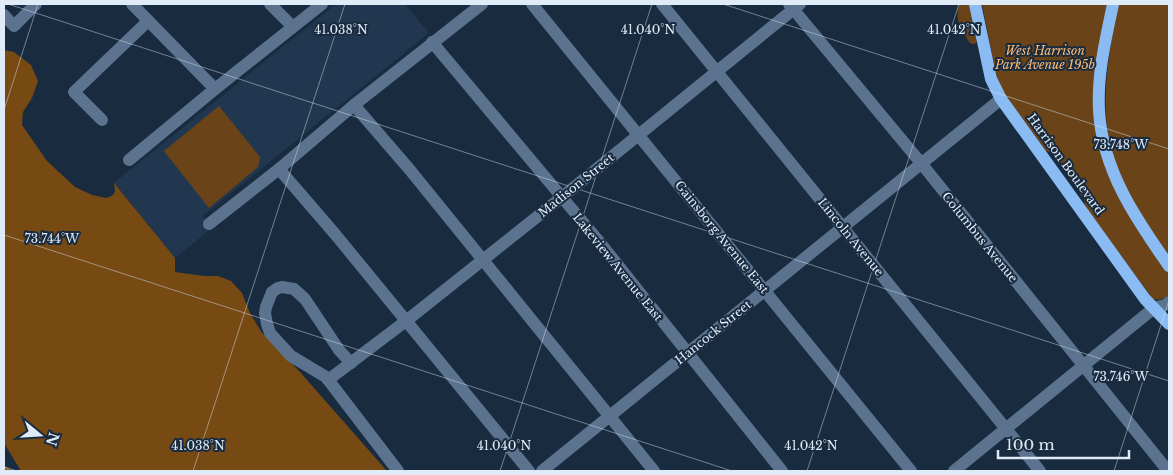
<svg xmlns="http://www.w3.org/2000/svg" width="1173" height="475" viewBox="0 0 1173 475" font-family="'Libre Baskerville',serif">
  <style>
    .built { fill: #21374f }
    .green { fill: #6a4418 }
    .forest { fill: #774a13 }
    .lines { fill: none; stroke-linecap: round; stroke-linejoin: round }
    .stream { stroke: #9b6116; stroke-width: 2.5 }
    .minor { stroke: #5b738e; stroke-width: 12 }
    .major { stroke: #8abbf3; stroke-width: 12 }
    .ticks { fill: none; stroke: #e0ebf8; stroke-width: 1; stroke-opacity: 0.45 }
    .labels { text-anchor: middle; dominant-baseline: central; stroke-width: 4; stroke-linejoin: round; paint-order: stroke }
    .park-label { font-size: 12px; font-style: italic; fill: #fcbb76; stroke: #192b3f }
    .street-label { font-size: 12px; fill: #e0ebf8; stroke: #192b3f }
    .ticks-label { font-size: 12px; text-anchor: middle; fill: #e0ebf8; stroke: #192b3f; stroke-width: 4; stroke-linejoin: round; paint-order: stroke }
  </style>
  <rect width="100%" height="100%" fill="#192b3f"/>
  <!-- built -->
  <path class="built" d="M336,4H405L429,33L203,216L212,228L175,258L114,183Z"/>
  <!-- green -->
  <g class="green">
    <path d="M959,4H970L977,41L975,44H973L970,43C961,29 955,22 959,4Z"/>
    <path d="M982,4H1108L1096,120L1151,248L1169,274V295C1164,298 1160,301 1153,299L1086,208L1084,199L1052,153L1046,151L1002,91L997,78Z"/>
    <path d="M1118,4H1169V257C1151,229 1130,202 1118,171C1096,114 1108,61 1118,4Z"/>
    <path d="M219,106L260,157L258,167L209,208L164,151Z"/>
  </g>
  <!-- forest -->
  <path class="forest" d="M4,50L14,52L31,65L38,81L32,98L23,112L22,125L47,161L75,187L92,195L106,198L112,196L115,192L114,183L175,258V272L204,276H218L231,281L242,293L250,313L262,333L300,372L387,471H21L4,443Z"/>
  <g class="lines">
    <!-- stream -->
    <path class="stream" d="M4,467L10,471"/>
    <!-- minor -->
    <g class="minor">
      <path d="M132,4L215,89"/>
      <path d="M270,4L293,27"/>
      <path d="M532,4L911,471"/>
      <path d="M662,4L1040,471"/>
      <path d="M789,4L921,163L1168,471"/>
      <path d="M4,15L14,26L36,4"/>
      <path d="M432,42L597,239L782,471"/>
      <path d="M354,105L410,170L654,471"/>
      <path d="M102,120L74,92L148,21"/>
      <path d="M129,160L215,89L322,4"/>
      <path d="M279,169L335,234L529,471"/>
      <path d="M209,224L279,169L354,105L482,4"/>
      <path d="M351,363L339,350L305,299L294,289L282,287L278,288L272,292L266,307L265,313L267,324L270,333L291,356L326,377L398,471"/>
      <path d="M328,380L406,321L562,197L800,4"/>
      <path d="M542,471L1001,99"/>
      <path d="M954,471L1154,308L1165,305L1169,302"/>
    </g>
    <!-- major -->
    <g class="major">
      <path d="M975,4L991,79L1001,99L1145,299L1169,324"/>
      <path d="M1113,4C1106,38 1097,74 1099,110C1102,170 1136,219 1169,266"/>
    </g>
  </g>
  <!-- ticks -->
  <path class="ticks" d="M8,4L1169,381M723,4L1169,149M4,110L38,4M4,235L732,471M4,467L17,471M193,471L345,4M500,471L652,4M807,471L959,4M1114,471L1169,300"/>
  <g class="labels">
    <!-- park labels -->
    <g class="park-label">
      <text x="1045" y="50">West Harrison<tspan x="1045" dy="14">Park Avenue 195b</tspan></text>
    </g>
    <!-- street labels -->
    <g class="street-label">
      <text transform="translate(1066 164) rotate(54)">Harrison Boulevard</text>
      <text transform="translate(576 185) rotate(-39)">Madison Street</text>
      <text transform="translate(722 237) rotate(51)">Gainsborg Avenue East</text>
      <text transform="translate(851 237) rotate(51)">Lincoln Avenue</text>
      <text transform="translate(980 237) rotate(51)">Columbus Avenue</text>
      <text transform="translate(618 267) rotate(51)">Lakeview Avenue East</text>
      <text transform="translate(713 332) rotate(-39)">Hancock Street</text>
    </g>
  </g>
  <g class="ticks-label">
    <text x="341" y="34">41.038°N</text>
    <text x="648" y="34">41.040°N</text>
    <text x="954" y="34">41.042°N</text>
    <text x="1121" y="149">73.748°W</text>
    <text x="52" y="243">73.744°W</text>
    <text x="1121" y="381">73.746°W</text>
    <text x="198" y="450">41.038°N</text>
    <text x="504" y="450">41.040°N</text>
    <text x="811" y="450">41.042°N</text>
  </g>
  <!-- border -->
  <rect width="1173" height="475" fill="none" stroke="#e0ebf8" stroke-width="10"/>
  <!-- north arrow -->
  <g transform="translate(40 435) rotate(108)" stroke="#192b3f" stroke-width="4" paint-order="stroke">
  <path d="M0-4L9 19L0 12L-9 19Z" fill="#e0ebf8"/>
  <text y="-8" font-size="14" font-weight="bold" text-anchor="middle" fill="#e0ebf8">N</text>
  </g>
  <!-- scale -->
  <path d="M998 450v8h131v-8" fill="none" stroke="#e0ebf8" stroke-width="2.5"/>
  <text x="1006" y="450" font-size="15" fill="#e0ebf8" stroke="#192b3f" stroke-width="4" paint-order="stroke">100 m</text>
</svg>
